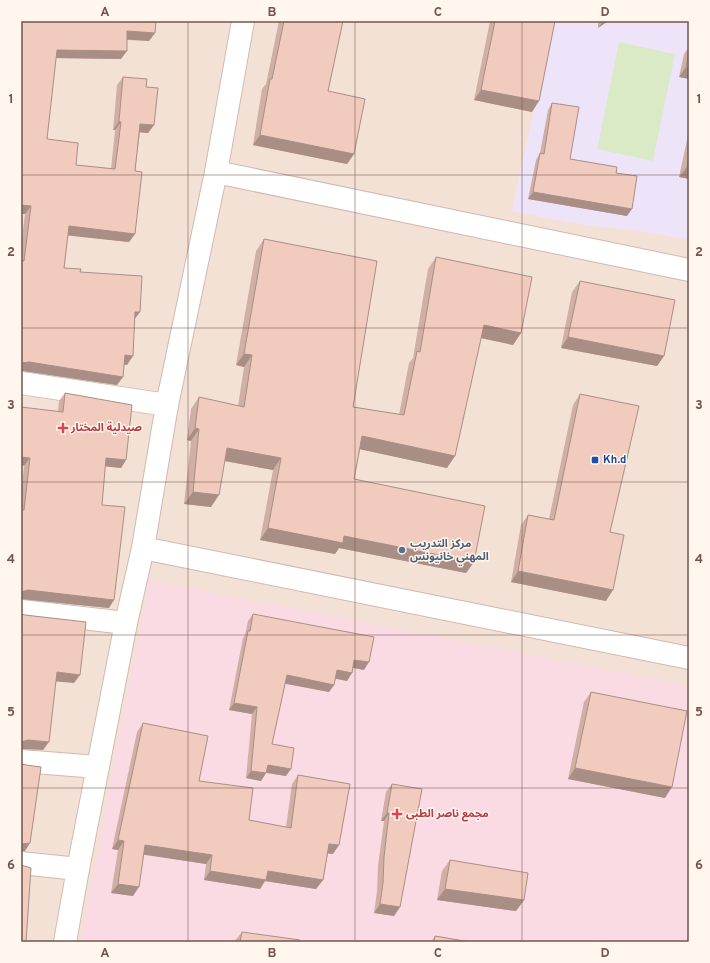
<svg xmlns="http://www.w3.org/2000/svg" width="710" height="963" viewBox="0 0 710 963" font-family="Overpass,'Noto Sans Arabic',sans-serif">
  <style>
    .residential { fill: #f4e1d6 }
    .education { fill: #eee4f9 }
    .medical { fill: #fadbe4 }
    .green { fill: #dbeac6 }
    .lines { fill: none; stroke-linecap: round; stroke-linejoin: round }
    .minor-casing { stroke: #d1b9b0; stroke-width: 24 }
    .tertiary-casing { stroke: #d1b9b0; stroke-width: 24 }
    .minor { stroke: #fff; stroke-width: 22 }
    .tertiary { stroke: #fff; stroke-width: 22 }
    .wall { fill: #d0afa4 }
    .shaded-wall { fill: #a98e86 }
    .building { fill: #f2cbbf; stroke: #a98e86 }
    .grid { fill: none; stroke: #77534c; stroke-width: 1; stroke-opacity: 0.55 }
    .health-dot { fill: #e0444e; stroke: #fff6ee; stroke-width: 1.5 }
    .transit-dot { fill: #1a4fb4; stroke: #fff6ee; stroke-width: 1.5 }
    .service-dot { fill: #5c6f8a; stroke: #fff6ee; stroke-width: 1.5 }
    .labels { text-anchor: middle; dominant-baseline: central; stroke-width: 3; stroke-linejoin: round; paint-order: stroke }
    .health-label { font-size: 11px; font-weight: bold; fill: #be3a42; stroke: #fff6ee; text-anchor: start }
    .transit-label { font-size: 11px; font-weight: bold; fill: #164399; stroke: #fff6ee; text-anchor: start }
    .service-label { font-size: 11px; font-weight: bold; fill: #4e5e75; stroke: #fff6ee; text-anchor: start }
    .neatline { fill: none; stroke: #77534c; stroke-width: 1.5 }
    .grid-label { font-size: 13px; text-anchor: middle; font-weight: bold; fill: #77534c }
  </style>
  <rect width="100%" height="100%" fill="#fcf1e8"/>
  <!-- residential -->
  <rect class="residential" x="21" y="21" width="668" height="921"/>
  <!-- education -->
  <path class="education" d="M553,21H689V240L634,230L589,226L512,211Z"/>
  <!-- medical -->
  <path class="medical" d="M149,580L689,686V942H80Z"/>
  <!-- green -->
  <path class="green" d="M619,42L675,54L653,161L597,149Z"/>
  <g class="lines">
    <!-- minor casing -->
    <g class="minor-casing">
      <g id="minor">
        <path d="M216,172L689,270"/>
        <path d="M21,383L167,405"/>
        <path d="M143,548L689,658"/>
        <path d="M21,611L126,623"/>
        <path d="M21,761L98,767"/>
        <path d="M21,863L78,869"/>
      </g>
    </g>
    <!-- tertiary casing -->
    <g class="tertiary-casing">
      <path id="tertiary" d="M65,942L78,869L126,623L143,548L167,405L216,172L243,21"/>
    </g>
    <!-- minor -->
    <use href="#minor" class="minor"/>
    <!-- tertiary -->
    <use href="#tertiary" class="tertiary"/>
  </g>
  <!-- wall -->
  <g class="wall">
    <path d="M21,21L155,33L149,41L127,40L121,59L56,58L47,139L76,165L111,169L115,130H113L117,85L123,77L146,87L154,125L148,133L140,132L135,171V234L129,242L68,235L64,268L80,272L135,319L127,365L124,364L117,385L23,371H21V246L25,214H21Z"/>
    <path d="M279,21H343L328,91L354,154L347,164L253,145L262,89L266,84Z"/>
    <path d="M490,21H555L532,112L474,100Z"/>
    <path d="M598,21H608L598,28Z"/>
    <path d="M689,47V79L679,77L684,54Z"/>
    <path d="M552,103L570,159L616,173L627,216L528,199L536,160L540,153L548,110Z"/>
    <path d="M689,131V179L679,177Z"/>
    <path d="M264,239L353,407L399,415L409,363L413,358L428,269L436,257L521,333L513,345L481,338L447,468L360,449L354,479L474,562L466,573L339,548L335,554L260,540L273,470L225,461L211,507L184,504L191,441L187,440L191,409L199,397L238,406L244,367L236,365L256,251Z"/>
    <path d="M580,281L664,356L657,366L561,348L572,292Z"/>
    <path d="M65,393L126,460L121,468L105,466L102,505L109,608L21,599V495L24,466L58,411L59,401Z"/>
    <path d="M580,394L610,532L606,601L511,582L521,525L528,515L549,519L573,405Z"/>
    <path d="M253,614L364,670L353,668L347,681L336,678L334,685L329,692L285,683L272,744L286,776L266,773L261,781L246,778L252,714L229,710L243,638L245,635L248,621Z"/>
    <path d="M591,692L665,798L568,779L584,702Z"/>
    <path d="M143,723L199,781L249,820L286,827L292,784L298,775L333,854L328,853L323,880L316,889L265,881L260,889L204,880L206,864L144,854L133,896L111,893L118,850L112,849L137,732Z"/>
    <path d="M392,784L400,907L394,916L374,913L377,891L378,866L384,821H381L386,792Z"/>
    <path d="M450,860L524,900L516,911L437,900L442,871Z"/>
    <path d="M242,932L300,942H234Z"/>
    <path d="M435,936L470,942H431Z"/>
  </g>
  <!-- shaded-wall -->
  <g class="shaded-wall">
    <path d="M603,21H608L598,28Z"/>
    <path d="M127,31L155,33L149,41L122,39Z"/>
    <path d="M57,50L127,51L121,59L51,58Z"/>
    <path d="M686,67L689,68V79L679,77Z"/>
    <path d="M481,90L539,101L532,112L474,100Z"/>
    <path d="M119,121L121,122L115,130H113Z"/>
    <path d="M140,124L154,125L148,133L135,132Z"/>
    <path d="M260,135L354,154L347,164L253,145Z"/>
    <path d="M687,167H689V179L679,177Z"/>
    <path d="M533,192L632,209L627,216L528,199Z"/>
    <path d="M21,205L31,206L25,214H21Z"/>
    <path d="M69,226L135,234L129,242L63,235Z"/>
    <path d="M135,312H140L134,320Z"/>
    <path d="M484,325L521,333L513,345L476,337Z"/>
    <path d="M568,337L664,356L657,366L561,348Z"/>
    <path d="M244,354L252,355L244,367L236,365Z"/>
    <path d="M125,355L133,356L127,365L119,364Z"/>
    <path d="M29,362L123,377L117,385L23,371H21V363Z"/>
    <path d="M195,428L199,429L191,441L187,440Z"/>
    <path d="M362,436L455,456L447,468L354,448Z"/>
    <path d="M227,448L281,458L273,470L219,460Z"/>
    <path d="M21,457L30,458L24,466L21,465Z"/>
    <path d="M106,458L126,460L121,468L101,466Z"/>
    <path d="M193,492L219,495L211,507L184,504Z"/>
    <path d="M268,528L344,536L474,562L466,573L339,548L335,554L260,540Z"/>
    <path d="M518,571L613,590L606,601L511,582Z"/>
    <path d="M28,590L114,600L109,608L21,599V592Z"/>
    <path d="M354,660L369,662L364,670L349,667Z"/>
    <path d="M337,670L352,673L347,681L332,678Z"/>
    <path d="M57,672L80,675L74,683L51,681Z"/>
    <path d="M287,675L334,685L329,692L281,683Z"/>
    <path d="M234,703L257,707L252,714L229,710Z"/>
    <path d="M28,740L49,742L43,750L21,749V742Z"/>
    <path d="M268,765L291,769L286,776L262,772Z"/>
    <path d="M575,768L672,787L665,798L568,779Z"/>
    <path d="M251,771L266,773L261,781L246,778Z"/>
    <path d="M387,813H389L384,821H381Z"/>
    <path d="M118,840L124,841L118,850L112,849Z"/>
    <path d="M30,843L25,851H21V844Z"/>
    <path d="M329,844L339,845L333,854L323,853Z"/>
    <path d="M145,845L212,855L206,864L139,854Z"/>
    <path d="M210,871H268L323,880L316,889L265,881L260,889L204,880Z"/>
    <path d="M118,884L139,887L133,896L111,893Z"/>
    <path d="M445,889L524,900L516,911L437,900Z"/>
    <path d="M380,904L400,907L394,916L374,913Z"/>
  </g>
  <!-- building -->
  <g class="building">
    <path d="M21,21H156L155,33L127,31V51L57,50L47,139L78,143L76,165L115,169L121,122L119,121L123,77L147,79L146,87L158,88L154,125L140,124L135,171L142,172L135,234L69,226L64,268L81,269L80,272L142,276L140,312H135L133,356L125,355L123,377L29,362L21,363V261H24L31,206L21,205Z"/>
    <path d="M284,21H343L328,91L365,99L354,154L260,135L270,79H272Z"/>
    <path d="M495,21H555L539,101L481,90Z"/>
    <path d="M689,54V68L686,67Z"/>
    <path d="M552,103L579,107L570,159L617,167L616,173L637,176L632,209L533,192L540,153L544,154Z"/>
    <path d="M689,155V167H687Z"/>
    <path d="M264,239L377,261L353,407L404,415L417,351L420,352L436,257L532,277L521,333L484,325L455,456L362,436L354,479L485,506L474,562L344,536L343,543L268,528L281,458L227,448L219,495L193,492L199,429L195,428L199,397L244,407L252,355L244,354Z"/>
    <path d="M580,281L675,300L664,356L568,337Z"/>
    <path d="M65,393L132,405L126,460L106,458L102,505L125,507L114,600L28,590L21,592V510H24L30,458L21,457V407L63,412Z"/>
    <path d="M580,394L639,406L610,532L624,535L613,590L518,571L528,515L554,520Z"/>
    <path d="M21,614L25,615L86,622L80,675L57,672L49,742L28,740L21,742Z"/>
    <path d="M253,614L374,637L369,662L354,660L352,673L337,670L334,685L287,675L272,744L294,748L291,769L268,765L266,773L251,771L257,707L234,703L248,631H250Z"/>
    <path d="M591,692L687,711L672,787L575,768Z"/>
    <path d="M143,723L208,736L199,781L253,788L249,820L291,828L298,775L350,784L339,845L329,844L323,880L268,871L266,880L210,871L212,855L145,845L139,887L118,884L124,841L118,840Z"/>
    <path d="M21,764L26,765L41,767L30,843L21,844Z"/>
    <path d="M392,784L422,789L400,907L380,904L383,883L384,857L389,813H387Z"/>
    <path d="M450,860L528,873L524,900L445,889Z"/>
    <path d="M21,865L31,868L26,942H21Z"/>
    <path d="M242,932L300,940V942H240Z"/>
    <path d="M435,936L470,942H434Z"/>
  </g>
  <!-- grid -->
  <path class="grid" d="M188,21V942M355,21V942M522,21V942M21,175H689M21,328H689M21,482H689M21,635H689M21,788H689"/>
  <!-- markers -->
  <g class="health-dot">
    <path d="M61 422h4v4h4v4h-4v4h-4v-4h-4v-4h4z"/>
    <path d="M395 808h4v4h4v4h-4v4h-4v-4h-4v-4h4z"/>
  </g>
  <rect class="transit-dot" x="591" y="456" width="8" height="8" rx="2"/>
  <circle class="service-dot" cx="402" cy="550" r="4"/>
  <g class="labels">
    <!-- health labels -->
    <g class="health-label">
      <text x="71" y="428">صيدلية المختار</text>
      <text x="406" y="814">مجمع ناصر الطبى</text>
    </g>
    <!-- transit labels -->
    <g class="transit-label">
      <text x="603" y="460">Kh.d</text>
    </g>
    <!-- service labels -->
    <g class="service-label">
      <text x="410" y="544">مركز التدريب<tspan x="410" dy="13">المهني خانيونس</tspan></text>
    </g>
  </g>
  <!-- border -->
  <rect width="710" height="963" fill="none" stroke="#fff6ee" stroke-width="44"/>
  <rect x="22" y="22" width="666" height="919" class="neatline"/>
  <g class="grid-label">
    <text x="105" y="16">A</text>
    <text x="272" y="16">B</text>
    <text x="438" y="16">C</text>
    <text x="605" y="16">D</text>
    <text x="11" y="103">1</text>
    <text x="699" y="103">1</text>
    <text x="11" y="256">2</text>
    <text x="699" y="256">2</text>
    <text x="11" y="409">3</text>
    <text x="699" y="409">3</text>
    <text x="11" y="563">4</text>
    <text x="699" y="563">4</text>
    <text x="11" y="716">5</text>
    <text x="699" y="716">5</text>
    <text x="11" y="869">6</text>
    <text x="699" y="869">6</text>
    <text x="105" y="957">A</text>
    <text x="272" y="957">B</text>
    <text x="438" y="957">C</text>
    <text x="605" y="957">D</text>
  </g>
</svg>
